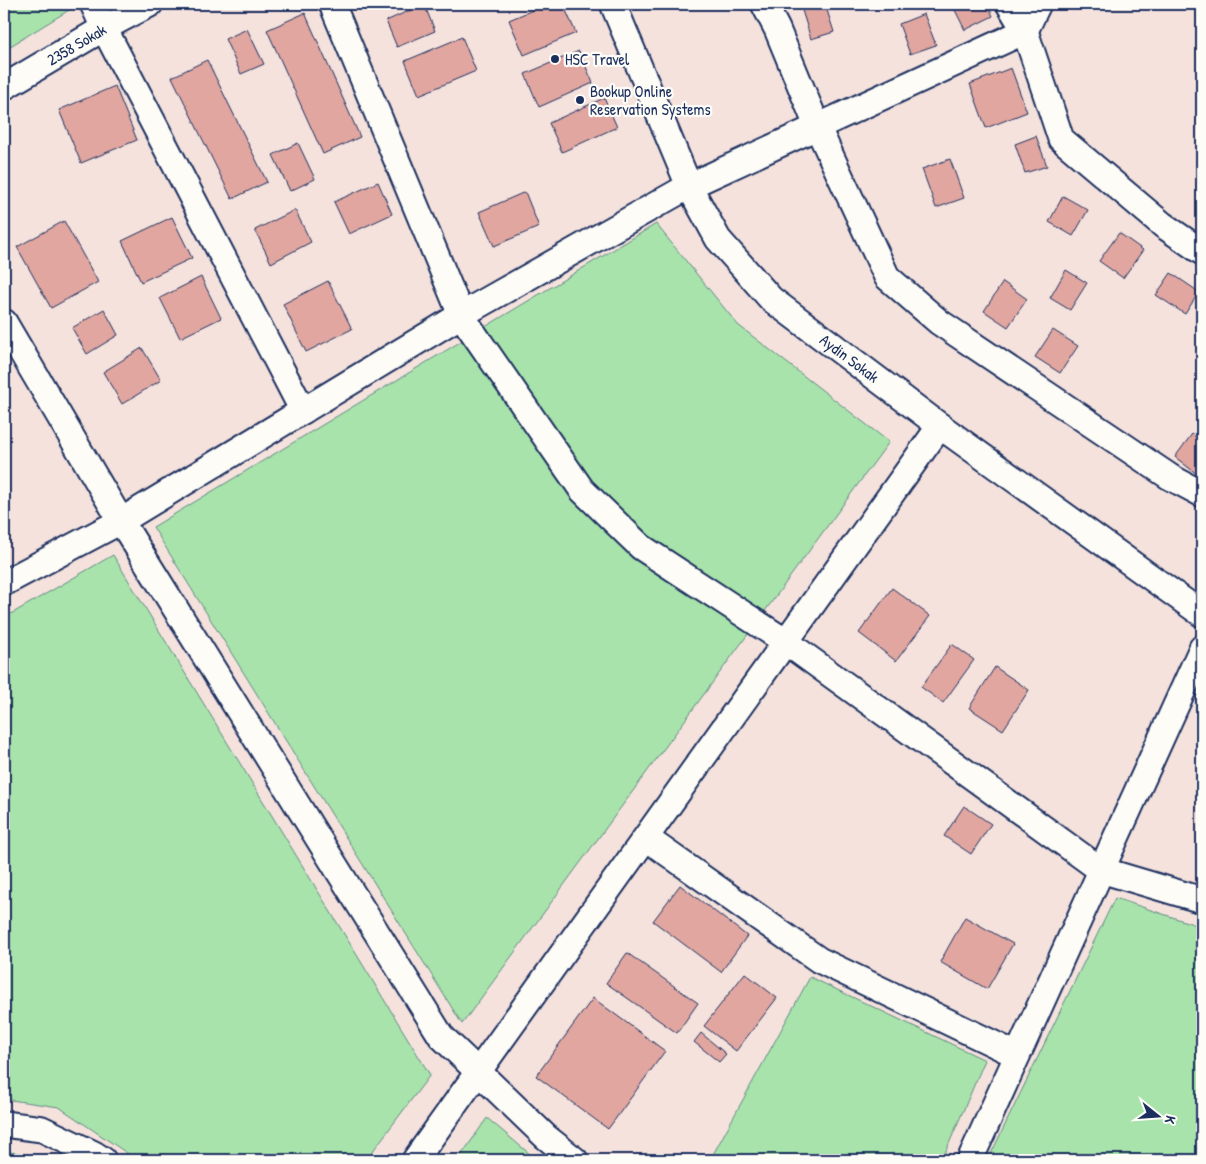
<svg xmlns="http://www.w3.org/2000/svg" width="1206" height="1164" viewBox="0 0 1206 1164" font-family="'Patrick Hand',sans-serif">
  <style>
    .green { fill: #a7e3aa; stroke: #618984 }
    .building { fill: #e1a6a0; stroke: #1b2f5e }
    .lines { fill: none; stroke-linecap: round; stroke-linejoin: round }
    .minor-casing { stroke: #1b2f5e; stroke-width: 29 }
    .minor { stroke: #fdfcf7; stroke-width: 25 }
    .poi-dot { fill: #1b2f5e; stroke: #fdfcf7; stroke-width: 2 }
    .labels { text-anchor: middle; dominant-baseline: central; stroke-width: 4.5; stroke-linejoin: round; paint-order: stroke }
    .street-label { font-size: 16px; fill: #1b2f5e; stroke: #fdfcf7 }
    .poi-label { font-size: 16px; fill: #1b2f5e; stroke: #fdfcf7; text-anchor: start }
  </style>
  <rect width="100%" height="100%" fill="#f5e2dd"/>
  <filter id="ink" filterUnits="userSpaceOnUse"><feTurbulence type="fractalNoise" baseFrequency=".02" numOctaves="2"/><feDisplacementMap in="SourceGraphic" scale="10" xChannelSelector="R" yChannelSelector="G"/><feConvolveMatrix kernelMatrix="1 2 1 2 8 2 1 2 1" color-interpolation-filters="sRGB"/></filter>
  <g filter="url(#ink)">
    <!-- green -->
    <g class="green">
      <path d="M4,4H72L74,7L4,50Z"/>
      <path d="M656,224L738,325L889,442L462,1024L153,527Z"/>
      <path d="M113,555L430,1075L366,1160H137L59,1107L4,1099V618Z"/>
      <path d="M1115,898L1202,927V1160H988Z"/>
      <path d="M810,977L985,1060L942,1160H710Z"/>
      <path d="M487,1118L537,1160H458Z"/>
      <path d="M4,1151L55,1159L56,1160H4Z"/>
    </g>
    <!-- building -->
    <g class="building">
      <path d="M424,4L435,31L397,47L386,21Z"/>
      <path d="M547,4H563L576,33L524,55L509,20Z"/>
      <path d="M800,4H825L834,32L811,39Z"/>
      <path d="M952,4H987L993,16L965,30Z"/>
      <path d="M305,13L360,137L323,154L267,30Z"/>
      <path d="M924,14L936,45L910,54L899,24Z"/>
      <path d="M247,29L264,64L241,74L225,39Z"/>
      <path d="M462,37L476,71L419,95L405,61Z"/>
      <path d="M579,51L593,83L539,107L525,74Z"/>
      <path d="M207,60L267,182L232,199L172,77Z"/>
      <path d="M1011,68L1027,112L986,128L970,84Z"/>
      <path d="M115,86L137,140L81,163L59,110Z"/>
      <path d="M604,98L617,127L562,152L549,123Z"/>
      <path d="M1036,136L1047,166L1025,173L1015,144Z"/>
      <path d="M298,143L315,179L290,191L273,155Z"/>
      <path d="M950,159L964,198L936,208L922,169Z"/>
      <path d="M378,182L392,214L349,234L334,202Z"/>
      <path d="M525,192L539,227L494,246L479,212Z"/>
      <path d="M1063,196L1088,210L1073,236L1049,222Z"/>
      <path d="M295,210L311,242L271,263L255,230Z"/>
      <path d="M172,217L192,258L141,282L122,241Z"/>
      <path d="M64,221L98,282L51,308L17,247Z"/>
      <path d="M1119,233L1143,250L1123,278L1099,261Z"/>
      <path d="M1066,270L1087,283L1070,310L1050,298Z"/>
      <path d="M1171,273L1199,292L1185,314L1156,295Z"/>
      <path d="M201,277L221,318L180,338L160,298Z"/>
      <path d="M328,281L352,329L306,352L283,304Z"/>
      <path d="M1003,282L1027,299L1008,327L984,311Z"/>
      <path d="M104,309L118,335L87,354L72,328Z"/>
      <path d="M1053,330L1078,346L1060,373L1035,357Z"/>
      <path d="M142,348L161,380L122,404L103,372Z"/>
      <path d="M1192,434L1202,442V478L1175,457Z"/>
      <path d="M892,588L930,616L896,661L859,633Z"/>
      <path d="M952,644L974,660L943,703L921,687Z"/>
      <path d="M995,667L1029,690L1003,730L969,708Z"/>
      <path d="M964,806L991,824L971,854L944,836Z"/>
      <path d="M680,885L747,936L721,972L653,921Z"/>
      <path d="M965,917L1013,944L987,989L940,962Z"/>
      <path d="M627,953L698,1003L677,1033L606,983Z"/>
      <path d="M745,973L777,998L736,1051L704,1026Z"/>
      <path d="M593,998L665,1051L608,1129L536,1076Z"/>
      <path d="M701,1033L726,1054L719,1062L694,1042Z"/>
    </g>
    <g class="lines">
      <!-- minor casing -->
      <g class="minor-casing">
        <g id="minor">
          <path d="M93,4L104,28L303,411"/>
          <path d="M332,4L461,315L582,490L641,547L786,642L1101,870L1202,900"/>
          <path id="s1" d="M613,4L689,186L718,239L771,299L940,426L1202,614"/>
          <path d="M764,4L777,29L817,126L887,277L939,322L1170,477L1202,494"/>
          <path d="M1009,4L1025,31L1061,139L1163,225L1202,252"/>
          <path id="s2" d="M4,87L104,28L150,4"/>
          <path d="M4,322L121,521L441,1036L546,1137L575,1160"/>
          <path d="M4,583L121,521L461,315L689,186L1025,31L1038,4"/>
          <path d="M646,838L819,960L1017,1055"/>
          <path d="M4,1124L42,1129L94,1154L103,1160"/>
          <path d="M415,1160L940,426"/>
          <path d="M970,1160L1202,648"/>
        </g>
      </g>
      <!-- minor -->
      <use href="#minor" class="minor"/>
    </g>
  </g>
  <!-- markers -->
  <g class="poi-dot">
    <circle cx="555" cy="59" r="5"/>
    <circle cx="580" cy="100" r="5"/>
  </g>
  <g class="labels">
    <!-- street labels -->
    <g class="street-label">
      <text stroke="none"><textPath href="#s2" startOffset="84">2358 Sokak</textPath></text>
      <text stroke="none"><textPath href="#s1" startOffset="436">Aydin Sokak</textPath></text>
    </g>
    <!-- poi labels -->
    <g class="poi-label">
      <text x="565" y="59">HSC Travel</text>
      <text x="590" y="91">Bookup Online<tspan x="590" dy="18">Reservation Systems</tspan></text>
    </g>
  </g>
  <!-- margin -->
  <rect width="1206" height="1164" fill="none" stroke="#fdfcf7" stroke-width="20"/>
  <rect x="10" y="10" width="1186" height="1144" fill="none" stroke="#1b2f5e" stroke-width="2" filter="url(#ink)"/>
  <!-- north arrow -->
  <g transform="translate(1158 1116) rotate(107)" stroke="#fdfcf7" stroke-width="4" paint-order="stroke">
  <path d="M0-4L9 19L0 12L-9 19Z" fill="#1b2f5e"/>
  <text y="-8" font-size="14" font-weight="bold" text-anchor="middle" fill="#1b2f5e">K</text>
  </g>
</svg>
